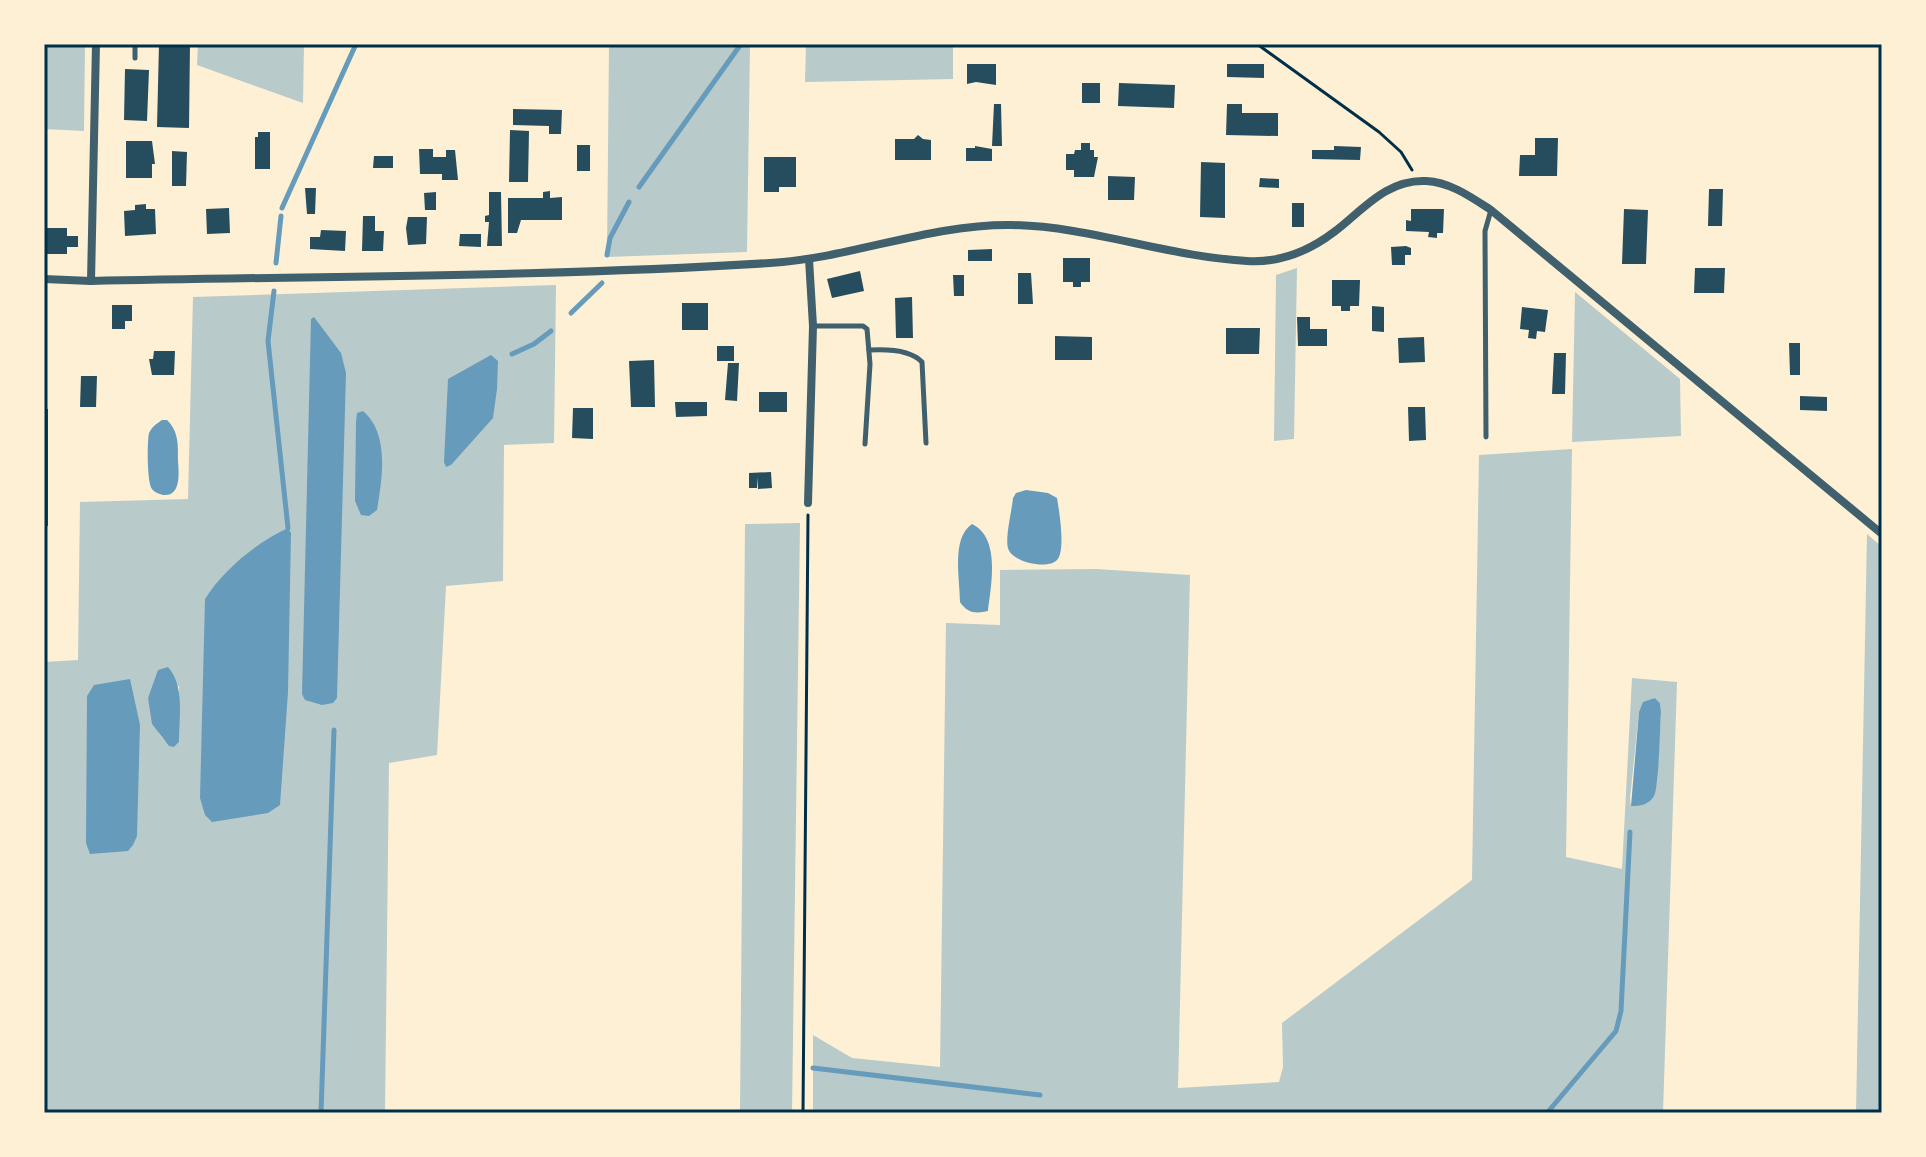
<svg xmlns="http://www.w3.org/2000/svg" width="1926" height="1157" viewBox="0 0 1926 1157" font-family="'Alegreya Sans',sans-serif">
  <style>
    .green { fill: #b9caca; fill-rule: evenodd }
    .water { fill: #669bbc }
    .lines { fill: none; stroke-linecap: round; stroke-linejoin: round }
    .stream { stroke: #669bbc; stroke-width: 5 }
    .building { fill: #264d5e }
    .path { stroke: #003049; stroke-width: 3 }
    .service { stroke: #3f606c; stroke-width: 5 }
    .minor { stroke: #3f606c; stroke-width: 8 }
    .neatline { fill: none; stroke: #003049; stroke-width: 3 }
  </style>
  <rect width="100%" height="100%" fill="#fdf0d5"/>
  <!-- green -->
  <g class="green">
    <path d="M44,44H85L84,131L44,129Z"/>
    <path d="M198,44H304L303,103L197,65Z"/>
    <path d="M609,44H750L747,252L607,257Z"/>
    <path d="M806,44H953V79L805,82Z"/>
    <path d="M1297,268L1294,439L1274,441L1276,275Z"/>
    <path d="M556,285L554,443L504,445L503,581L446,586L437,755L389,763L385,1113H44V662L78,660L80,502L188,499L193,297ZM155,685L179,686V742L174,747C155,738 153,717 148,698Z"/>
    <path d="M1575,292L1680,379L1681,436L1572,442Z"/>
    <path d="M1572,449L1566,857L1622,869L1632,678L1677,682L1663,1113H813V1035L852,1058L940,1067L946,623L1000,625V570L1096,569L1190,575L1178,1088L1279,1082L1283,1067L1282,1023L1472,880L1479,455ZM1655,698L1660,703L1661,712L1657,784L1631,806L1630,799L1639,712Z"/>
    <path d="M800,523L792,1113H740L745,524Z"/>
    <path d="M1867,534L1882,547V1113H1856Z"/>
  </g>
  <!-- water -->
  <g class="water">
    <path d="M314,317L341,353L346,373L337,698L333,703L322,705L305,700L302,694L311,319Z"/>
    <path d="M491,355L498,361L497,389L493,418L451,465L446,467L444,462L448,379Z"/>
    <path d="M363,411C390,434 382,479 377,510L369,516L361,515L355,501L356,422L357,413Z"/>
    <path d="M162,420H167C179,432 178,445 178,461C179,474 181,497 163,495C159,494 154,492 152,489C147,483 147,442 149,433C152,427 156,424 162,420Z"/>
    <path d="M1026,490L1048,493L1057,498C1059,510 1066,551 1057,560C1048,570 1011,562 1008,548C1005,537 1012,510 1013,498L1016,493Z"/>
    <path d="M972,524C1001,538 991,586 988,611C976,614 967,613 960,602C960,579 951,538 972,524Z"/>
    <path d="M288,528L291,533L288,692L280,805L268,813L212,822L205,815L200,798L205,599C223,570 257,542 288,528Z"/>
    <path d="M168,667C185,686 179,718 179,742L174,747L169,746L152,724L148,698L158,670Z"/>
    <path d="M130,679L140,725L137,836L133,845L128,851L90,854L86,843L87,696L94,685Z"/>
    <path d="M1655,698L1660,703L1661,712C1660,727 1659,787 1654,796C1649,805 1640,806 1631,806L1639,712L1643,702Z"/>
  </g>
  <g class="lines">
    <!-- stream -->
    <g class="stream">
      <path d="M639,187L741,44"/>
      <path d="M282,208L356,44"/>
      <path d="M607,255L610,238L629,202"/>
      <path d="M276,263L281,216"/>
      <path d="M274,291L268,341L288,528"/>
      <path d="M571,313L602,283"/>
      <path d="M512,354L534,344L551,331"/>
      <path d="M813,1068L1040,1095"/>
      <path d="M321,1113L334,730"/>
      <path d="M1547,1113L1616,1031L1621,1011L1630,832"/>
    </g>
  </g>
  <!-- building -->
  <g class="building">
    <path d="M159,44H190L189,128L157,127Z"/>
    <path d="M967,64H996V85L976,82L967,84Z"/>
    <path d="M1227,64H1264V78L1227,77Z"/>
    <path d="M125,69L149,70L147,121L124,120Z"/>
    <rect x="1082" y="83" width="18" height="20"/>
    <path d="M1119,83L1175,85L1174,108L1118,106Z"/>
    <path d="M994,104H1001L1002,146H992Z"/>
    <path d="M1227,104H1242V113H1278V136L1226,135Z"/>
    <path d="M513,109L562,110L561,134H549V126L513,125Z"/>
    <path d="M510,130L529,131L528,182H509Z"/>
    <path d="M258,132H270V169H255V137H258Z"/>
    <path d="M918,135L923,139L931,140V160H895V139H914Z"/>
    <path d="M1535,138H1558L1557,176H1519L1520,155H1535Z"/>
    <path d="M126,141H152L155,164H152V178H126Z"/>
    <path d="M1081,143H1090V150H1094V157H1098L1094,177H1074V170H1066V154H1074L1075,150H1081Z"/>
    <rect x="577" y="145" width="13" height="26"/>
    <path d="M975,146L992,149V161H966V148H975Z"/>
    <path d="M1334,146L1361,147L1360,160L1312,159V150H1334Z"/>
    <path d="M419,149H433V157H446V150H455L458,180H442V174H420Z"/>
    <path d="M172,151L187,152L186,186H172Z"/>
    <path d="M374,156H393V168H373Z"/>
    <path d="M764,157H796V187H779V192H764Z"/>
    <path d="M1201,162L1225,163V218L1200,217Z"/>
    <path d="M1108,176L1135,177L1134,200H1108Z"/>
    <path d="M1260,178L1279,179V188L1259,187Z"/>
    <path d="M305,188H316L315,214H307Z"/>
    <path d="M1709,189H1723L1722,226H1708Z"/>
    <path d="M550,191V198L562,197V220H521L517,233H508V198H543V192Z"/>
    <path d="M436,192V210H425L424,193Z"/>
    <path d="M489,192H501L502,246H487L489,222H485V216L489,215Z"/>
    <rect x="1292" y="203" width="12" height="24"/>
    <path d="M146,204V209H155L156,234L125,236L124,211L135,210V205Z"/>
    <path d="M229,208L230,233L207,234L206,209Z"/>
    <path d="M1411,209H1444L1443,233H1437V238L1428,237L1429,232L1406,231V220L1411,221Z"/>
    <path d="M1624,209L1648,210L1646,264H1622Z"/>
    <path d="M363,216H375V231H384L383,251H362Z"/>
    <path d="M408,217H427L426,244L408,245L406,228Z"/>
    <path d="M44,228H67V236H78V247H67V254H44Z"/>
    <path d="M321,230L346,231L345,251L310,249V237H320Z"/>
    <path d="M460,234H481V247L459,246Z"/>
    <path d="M1406,246L1411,248V255H1405V265H1392L1391,247Z"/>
    <path d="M992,249V261H968V250Z"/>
    <path d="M1063,258H1090V282H1081V287H1073V282H1063Z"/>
    <path d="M1695,268H1725L1724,293H1694Z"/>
    <path d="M860,271L864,291L832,298L827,279Z"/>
    <path d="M1018,273H1031L1033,304H1018Z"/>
    <path d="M953,275H964V296H954Z"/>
    <path d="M1332,280H1360L1359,306H1350V311H1341V306H1332Z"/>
    <path d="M912,297L913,338H896L895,298Z"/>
    <rect x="682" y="303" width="26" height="27"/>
    <path d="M112,305H132V321H125V329H112Z"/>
    <path d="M1372,306L1384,307V332L1372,331Z"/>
    <path d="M1522,307L1548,310L1545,332L1537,331L1536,339L1528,338L1529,330L1520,329Z"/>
    <path d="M1297,317H1310V329H1327V346H1298Z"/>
    <path d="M1226,328H1260L1259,354H1226Z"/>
    <path d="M1055,336L1092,337V360H1055Z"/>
    <path d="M1424,337L1425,362L1399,363L1398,338Z"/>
    <path d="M1789,343H1800V375H1790Z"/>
    <rect x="717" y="346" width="17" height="15"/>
    <path d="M154,351H175L174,375H152L149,359H153Z"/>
    <path d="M1554,353H1566L1565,394H1552Z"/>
    <path d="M654,360L655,407H631L629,361Z"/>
    <path d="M728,363H739L737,401L725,400Z"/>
    <path d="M81,376H97L96,407H80Z"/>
    <rect x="759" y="392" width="28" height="20"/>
    <path d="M1800,396L1827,397V411L1800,410Z"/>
    <path d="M675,402H707V416L676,417Z"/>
    <path d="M1408,407H1425L1426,440L1409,441Z"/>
    <path d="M573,408H593V439L572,438Z"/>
    <rect x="44" y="409" width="4" height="117"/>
    <path d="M771,472L772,488L758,489V477L757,488H749V473Z"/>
  </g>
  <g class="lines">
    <!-- path -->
    <g class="path">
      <path d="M1257,44L1379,132L1401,152L1412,170"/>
      <path d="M803,1113L808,515"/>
    </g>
    <!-- service -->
    <g class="service">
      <path d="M135,58V44"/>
      <path d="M814,326H863L867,329L870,364L865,444"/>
      <path d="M869,350C886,349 910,349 922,362L926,443"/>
      <path d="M1486,437L1485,231L1491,210"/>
    </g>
    <!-- minor -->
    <g class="minor">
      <path d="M44,279L91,281C317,276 544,277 770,263C852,258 929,224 1011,225C1089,226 1169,257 1247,261C1279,263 1309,251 1334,232C1362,211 1386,179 1426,181C1450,182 1471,197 1491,210L1882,534"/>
      <path d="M91,281L96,44"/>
      <path d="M808,503L813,326L809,259"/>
    </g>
  </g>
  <!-- border -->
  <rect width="1926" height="1157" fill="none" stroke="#fdf0d5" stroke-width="92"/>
  <rect x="46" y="46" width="1834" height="1065" class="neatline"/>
</svg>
